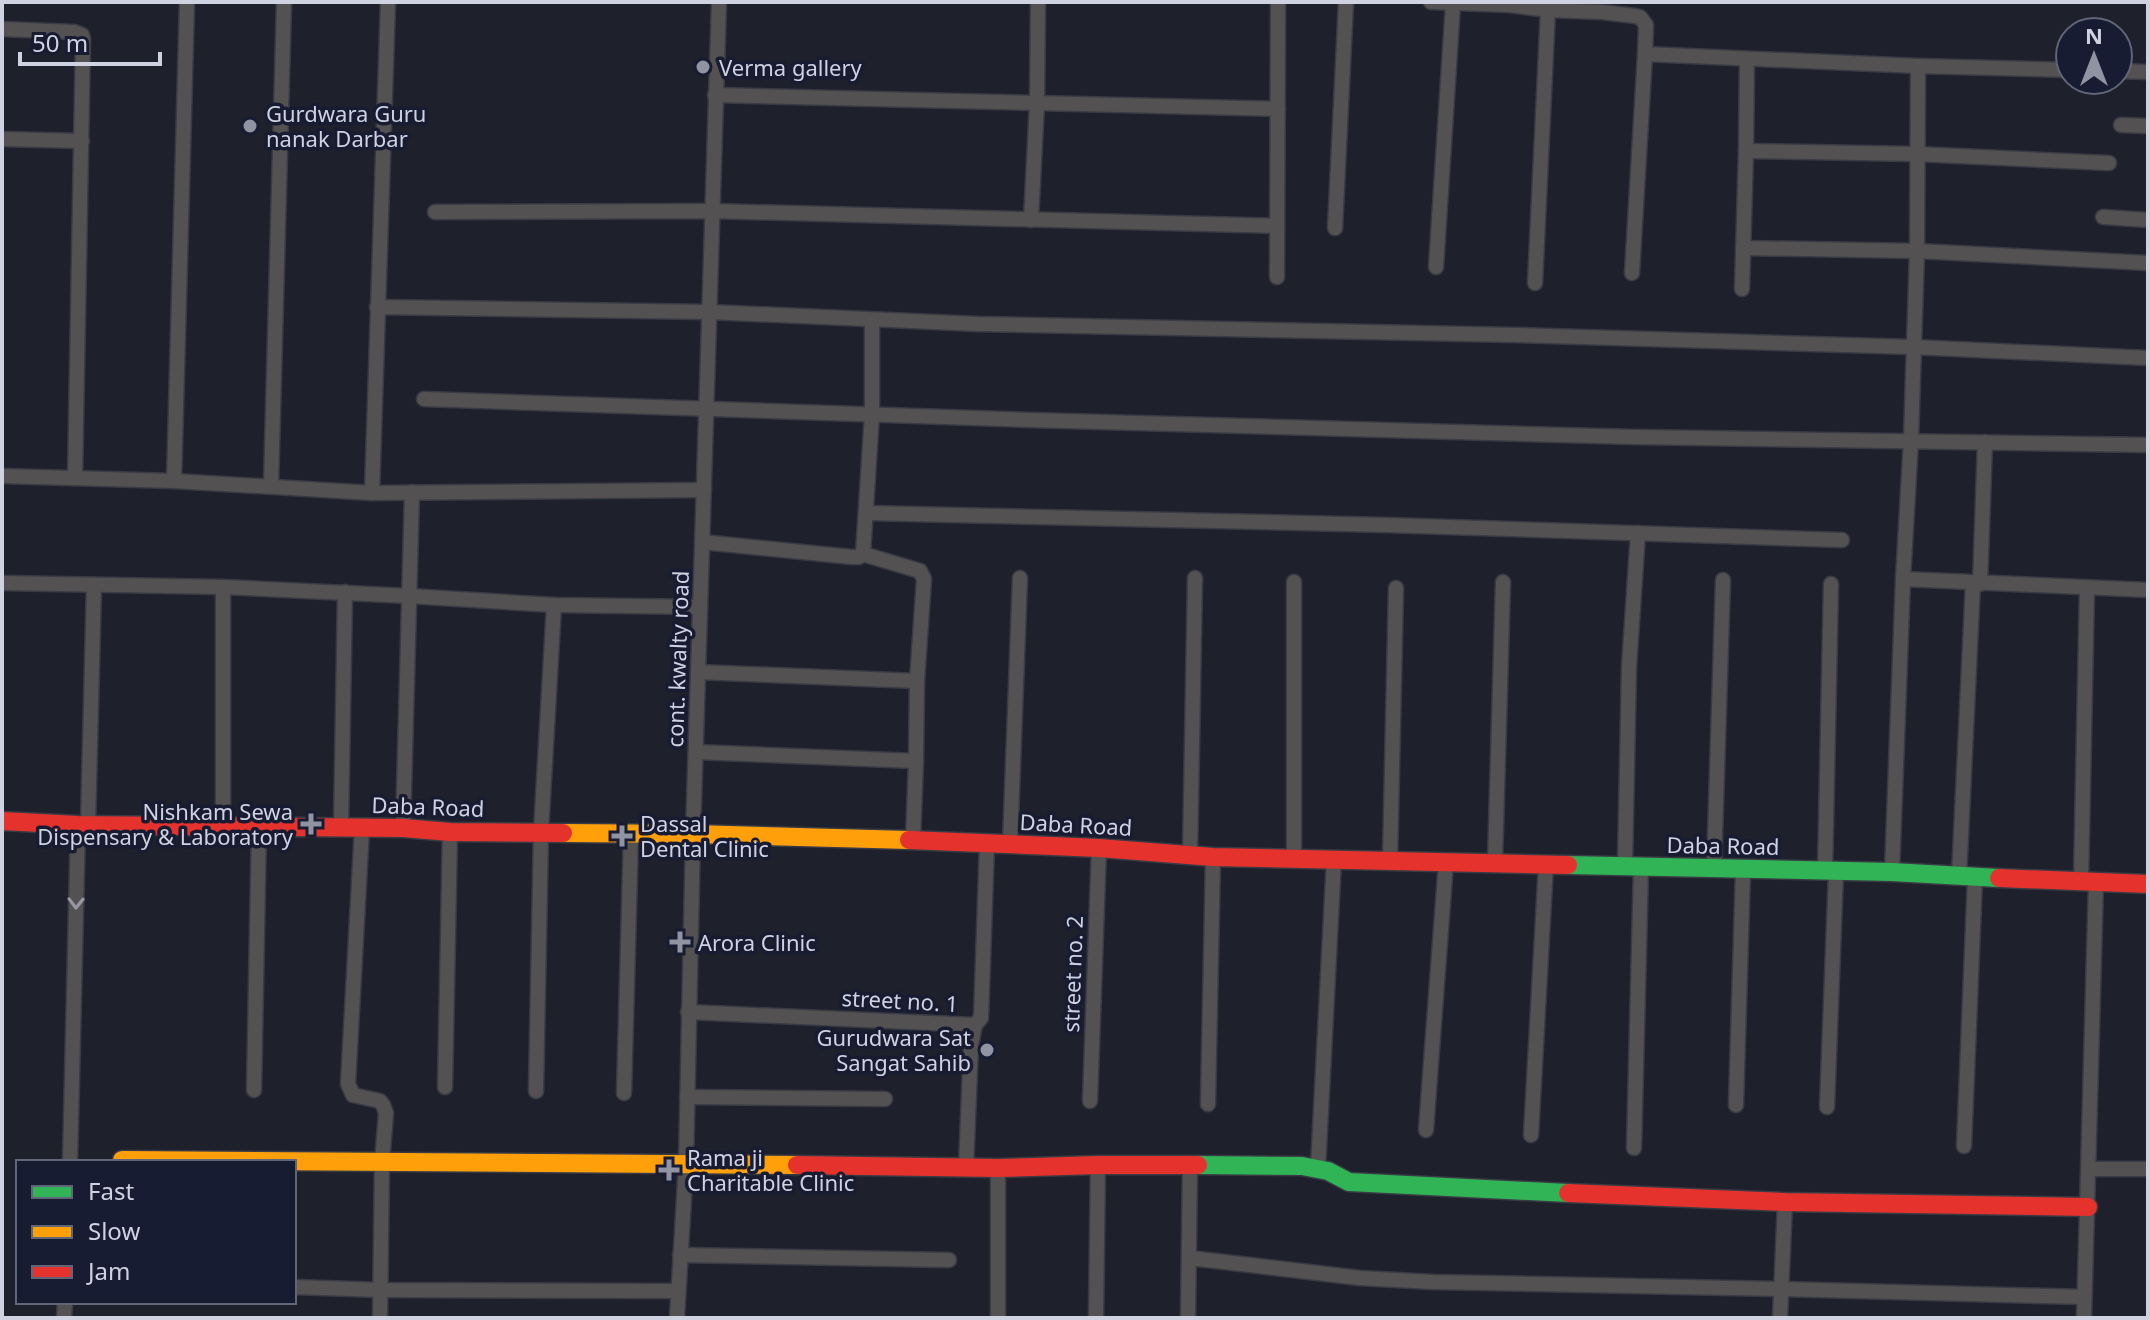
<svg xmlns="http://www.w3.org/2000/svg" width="2150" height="1320" viewBox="0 0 2150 1320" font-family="'Noto Sans',sans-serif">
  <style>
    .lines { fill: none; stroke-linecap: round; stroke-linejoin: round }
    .street-casing { stroke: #383a44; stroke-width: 17 }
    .fast-casing { stroke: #383a44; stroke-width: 21 }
    .slow-casing { stroke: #383a44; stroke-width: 21 }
    .jam-casing { stroke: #383a44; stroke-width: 21 }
    .street { stroke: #535151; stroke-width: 14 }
    .fast { stroke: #30b455; stroke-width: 18 }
    .slow { stroke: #ff9f0a; stroke-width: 18 }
    .jam { stroke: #e5322d; stroke-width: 18 }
    .oneway { stroke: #9798a0 }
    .poi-dot { fill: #9094a2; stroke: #181c32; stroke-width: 3 }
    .labels { text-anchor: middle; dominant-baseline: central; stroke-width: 7; stroke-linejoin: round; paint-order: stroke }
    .poi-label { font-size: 22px; fill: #ced2e1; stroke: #181c32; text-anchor: start }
    .street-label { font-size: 22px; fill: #ced2e1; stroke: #181c32 }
  </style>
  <rect width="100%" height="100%" fill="#1e202c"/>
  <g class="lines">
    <!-- street casing -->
    <g class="street-casing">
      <g id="street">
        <path d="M1431,2L1510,5L1548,10L1602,12L1635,16L1640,17L1646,25L1645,54L1918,66"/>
        <path d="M2,29L74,32L82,35L83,39L75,478"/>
        <path d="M2070,70L1918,66L1917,251L1911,440L1903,579L2148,590"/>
        <path d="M2118,71L2148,72"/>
        <path d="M715,95L1278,109"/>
        <path d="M2121,125L2148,126"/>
        <path d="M2,139L82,141"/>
        <path d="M1746,151L1916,154L2109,163"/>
        <path d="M435,212L712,211L1277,226"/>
        <path d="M2103,217L2148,220"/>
        <path d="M1031,220L1037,103L1038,2"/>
        <path d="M1335,228L1346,2"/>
        <path d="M1743,248L1917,251L2148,263"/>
        <path d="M1436,267L1453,4"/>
        <path d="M1632,273L1645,54"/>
        <path d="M1277,277L1278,2"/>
        <path d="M1535,283L1548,10"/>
        <path d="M1742,289L1746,151L1747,59"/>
        <path d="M377,307L709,312L978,324L1516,335L1913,347L2148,358"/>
        <path d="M424,399L1030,420L1635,437L2148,445"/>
        <path d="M2,476L174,481L372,493L704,490"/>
        <path d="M174,481L187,2"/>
        <path d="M271,486L284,2"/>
        <path d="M372,493L388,2"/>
        <path d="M867,513L1386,525L1842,540"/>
        <path d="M702,542L852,557H859L863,554L920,571L924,579L917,681"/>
        <path d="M863,554L872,414V320"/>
        <path d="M1294,582V858"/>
        <path d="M2,583L223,587L409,596L554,605L700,607"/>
        <path d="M1980,584L1985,442"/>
        <path d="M698,672L917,681L916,761"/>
        <path d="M696,752L916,761L913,840"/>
        <path d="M88,825L94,585"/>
        <path d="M223,825V587"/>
        <path d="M341,827L345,592"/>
        <path d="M362,828L348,1084L353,1095L380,1101L383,1105L386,1113L382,1162L380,1318"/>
        <path d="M403,828L412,492"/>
        <path d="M1010,844L1020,578"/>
        <path d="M1190,855L1195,578"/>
        <path d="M1390,860L1396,588"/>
        <path d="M1495,862L1503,582"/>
        <path d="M1625,865L1629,667L1638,533"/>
        <path d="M1714,868L1723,580"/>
        <path d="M1825,872L1831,584"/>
        <path d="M1892,872L1903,579"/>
        <path d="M1959,877L1973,583"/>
        <path d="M2081,881L2087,588"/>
        <path d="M688,1012L975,1025L981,1018L987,844"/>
        <path d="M445,1087L450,832"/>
        <path d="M254,1090L259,827"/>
        <path d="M536,1091L541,832L554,605"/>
        <path d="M624,1093L631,834"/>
        <path d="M687,1097L885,1099"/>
        <path d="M1090,1101L1099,848"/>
        <path d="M1208,1104L1213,857"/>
        <path d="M1736,1105L1743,870"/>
        <path d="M1827,1107L1836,872"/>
        <path d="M1426,1130L1446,862"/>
        <path d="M1531,1135L1546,864"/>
        <path d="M1964,1146L1975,878"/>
        <path d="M1634,1148L1641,867"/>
        <path d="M70,1162L78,825"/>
        <path d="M966,1167L971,1045L975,1025"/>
        <path d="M998,1168V1318"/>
        <path d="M1318,1168L1334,859"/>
        <path d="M2089,1169H2148"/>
        <path d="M680,1255L949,1260"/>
        <path d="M1190,1258L1360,1278L1433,1282L1781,1289L2084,1297"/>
        <path d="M294,1287L381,1290L678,1291"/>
        <path d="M64,1318L65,1302"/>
        <path d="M677,1318L686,1163L693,834L719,2"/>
        <path d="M1096,1318L1098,1165"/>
        <path d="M1188,1318L1190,1166"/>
        <path d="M1780,1318L1785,1202"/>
        <path d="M2084,1318L2096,882"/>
      </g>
    </g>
    <!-- fast casing -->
    <g class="fast-casing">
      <g id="fast">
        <path d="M1568,865L1892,872L1999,878"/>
        <path d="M1198,1165L1302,1166L1328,1171L1349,1182L1568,1193"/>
      </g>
    </g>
    <!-- slow casing -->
    <g class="slow-casing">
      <g id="slow">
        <path d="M563,833L693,834L909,840"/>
        <path d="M122,1160L797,1165"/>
      </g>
    </g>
    <!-- jam casing -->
    <g class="jam-casing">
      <g id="jam">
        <path d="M2,821L78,825L403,828L450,832L563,833"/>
        <path d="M909,840L1099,848L1213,857L1568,865"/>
        <path d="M1999,878L2148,884"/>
        <path d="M797,1165L998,1168L1098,1165H1198"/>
        <path d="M1568,1193L1785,1202L2088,1207"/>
      </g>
    </g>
    <!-- street -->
    <use href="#street" class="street"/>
    <!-- fast -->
    <use href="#fast" class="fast"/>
    <!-- slow -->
    <use href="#slow" class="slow"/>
    <!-- jam -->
    <use href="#jam" class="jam"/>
  </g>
  <!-- one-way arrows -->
  <defs><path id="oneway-chevron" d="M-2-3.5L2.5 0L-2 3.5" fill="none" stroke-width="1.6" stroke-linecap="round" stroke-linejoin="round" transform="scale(2)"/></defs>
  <use class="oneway" href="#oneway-chevron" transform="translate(76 903) rotate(91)"/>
  <!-- markers -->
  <g class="poi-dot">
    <circle cx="703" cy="67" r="8"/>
    <circle cx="250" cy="126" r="8"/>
    <path d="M307 812h8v8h8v8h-8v8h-8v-8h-8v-8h8z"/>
    <path d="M618 824h8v8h8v8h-8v8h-8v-8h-8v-8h8z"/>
    <path d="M676 930h8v8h8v8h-8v8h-8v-8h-8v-8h8z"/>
    <circle cx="987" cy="1050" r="8"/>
    <path d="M665 1158h8v8h8v8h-8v8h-8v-8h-8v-8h8z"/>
  </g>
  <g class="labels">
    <!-- poi labels -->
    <g class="poi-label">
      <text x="719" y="67">Verma gallery</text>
      <text x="266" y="113">Gurdwara Guru<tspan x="266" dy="25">nanak Darbar</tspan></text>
      <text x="293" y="811" text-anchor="end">Nishkam Sewa<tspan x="293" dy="25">Dispensary &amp; Laboratory</tspan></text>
      <text x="640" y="823">Dassal<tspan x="640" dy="25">Dental Clinic</tspan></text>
      <text x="698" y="942">Arora Clinic</text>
      <text x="971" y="1037" text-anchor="end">Gurudwara Sat<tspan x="971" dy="25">Sangat Sahib</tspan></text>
      <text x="687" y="1157">Rama ji<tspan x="687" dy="25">Charitable Clinic</tspan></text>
    </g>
    <!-- street labels -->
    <g class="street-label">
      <text transform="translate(677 659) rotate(-88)">cont. kwalty road</text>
      <text transform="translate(428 806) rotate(2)">Daba Road</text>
      <text transform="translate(1076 824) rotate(3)">Daba Road</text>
      <text transform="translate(1723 845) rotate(1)">Daba Road</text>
      <text transform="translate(1072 974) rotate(-88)">street no. 2</text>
      <text transform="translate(900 1000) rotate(3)">street no. 1</text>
    </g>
  </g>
  <!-- border -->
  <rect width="2150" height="1320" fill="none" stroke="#ced2e1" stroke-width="8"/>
  <!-- legend -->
  <rect x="16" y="1160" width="280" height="144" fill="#181c32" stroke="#616578" stroke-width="2"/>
  <rect x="32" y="1186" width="40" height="12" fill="#30b455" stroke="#616578" stroke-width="2"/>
  <text x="88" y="1200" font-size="24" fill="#ced2e1">Fast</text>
  <rect x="32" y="1226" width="40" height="12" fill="#ff9f0a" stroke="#616578" stroke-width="2"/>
  <text x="88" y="1240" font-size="24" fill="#ced2e1">Slow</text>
  <rect x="32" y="1266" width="40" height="12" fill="#e5322d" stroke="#616578" stroke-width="2"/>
  <text x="88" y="1280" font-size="24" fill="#ced2e1">Jam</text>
  <!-- north arrow -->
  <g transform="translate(2094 56)"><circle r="38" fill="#181c32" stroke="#616578" stroke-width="2"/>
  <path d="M0-6L14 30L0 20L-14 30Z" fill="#9094a2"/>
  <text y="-12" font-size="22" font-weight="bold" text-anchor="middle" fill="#ced2e1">N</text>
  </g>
  <!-- scale -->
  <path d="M20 52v12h140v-12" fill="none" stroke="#ced2e1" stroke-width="4"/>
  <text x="32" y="52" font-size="24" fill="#ced2e1" stroke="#181c32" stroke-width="6" paint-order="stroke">50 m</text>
</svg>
